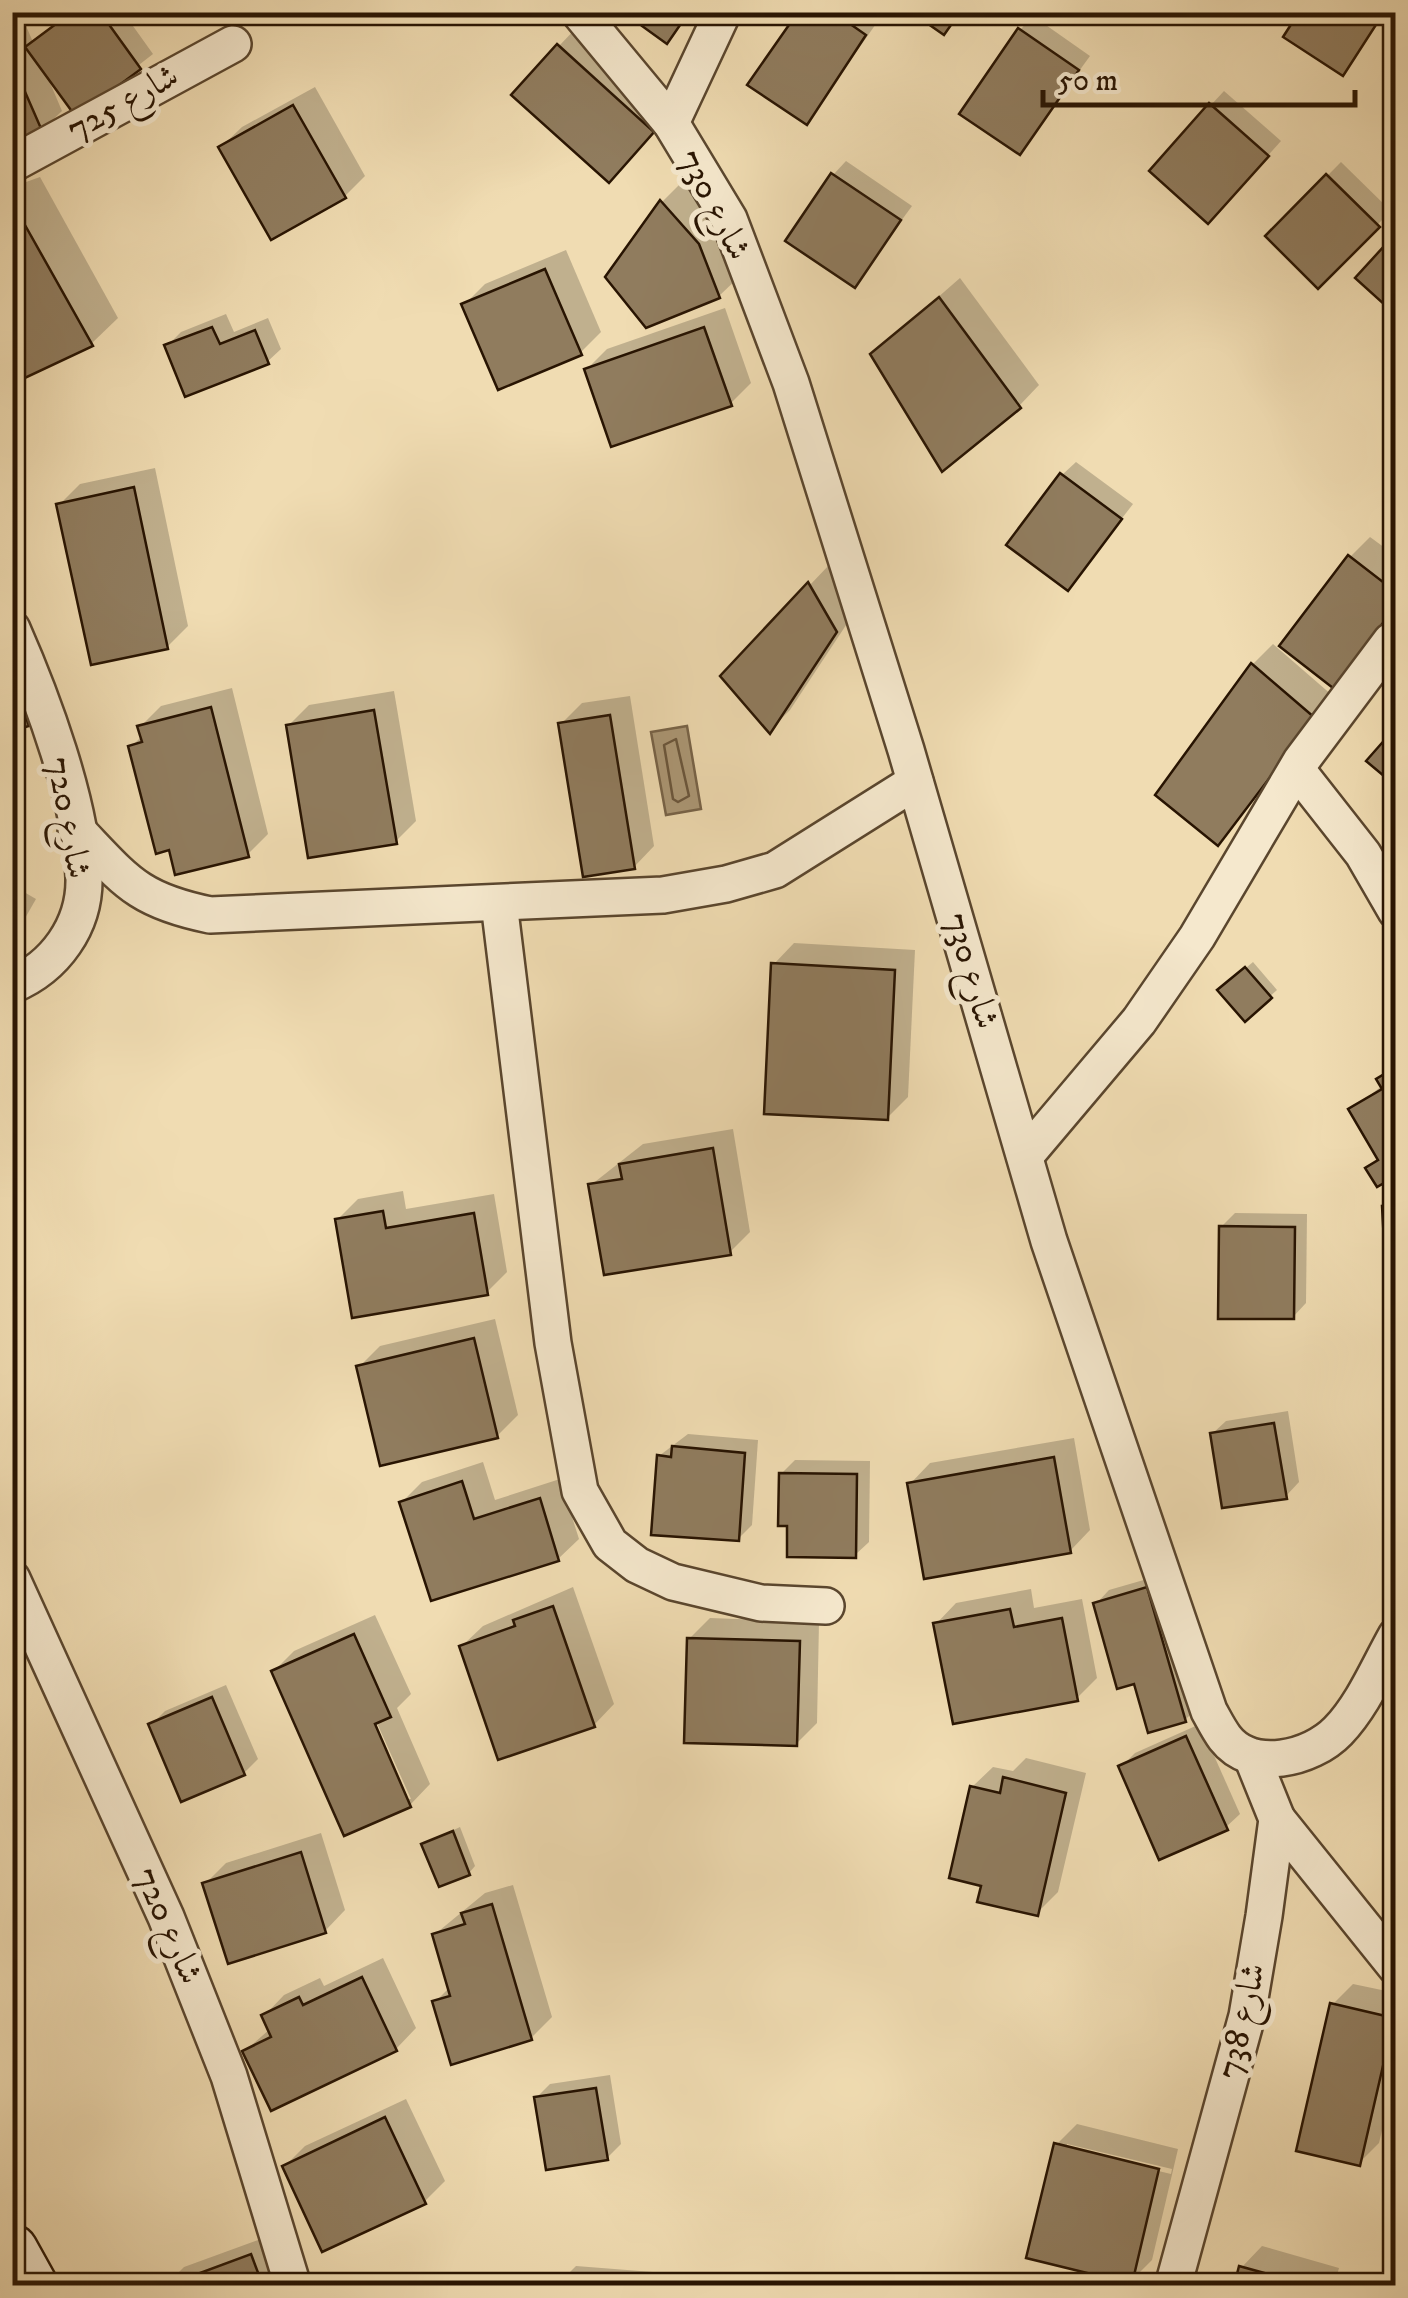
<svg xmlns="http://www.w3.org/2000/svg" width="1408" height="2298" viewBox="0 0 1408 2298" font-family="'IM FELL DW Pica',Amiri,serif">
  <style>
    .water { fill: #ac9876; stroke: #776348; stroke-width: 2.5 }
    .shadow { fill: #0003; fill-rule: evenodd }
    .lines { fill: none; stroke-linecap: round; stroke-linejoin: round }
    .shore { stroke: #6a563c; stroke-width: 2.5 }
    .building { fill: #907c5e; stroke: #281402; stroke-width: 2.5 }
    .minor-casing { stroke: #5a462e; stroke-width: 40 }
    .secondary-casing { stroke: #281402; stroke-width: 55 }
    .minor { stroke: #f5e8cd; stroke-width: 35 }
    .secondary { stroke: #f5e8cd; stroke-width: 50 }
    .labels { text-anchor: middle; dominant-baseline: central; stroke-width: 10; stroke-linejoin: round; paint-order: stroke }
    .street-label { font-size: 35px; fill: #281402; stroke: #f5e8cd }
  </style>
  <rect width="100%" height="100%" fill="#f0dcb2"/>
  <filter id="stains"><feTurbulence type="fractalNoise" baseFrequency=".002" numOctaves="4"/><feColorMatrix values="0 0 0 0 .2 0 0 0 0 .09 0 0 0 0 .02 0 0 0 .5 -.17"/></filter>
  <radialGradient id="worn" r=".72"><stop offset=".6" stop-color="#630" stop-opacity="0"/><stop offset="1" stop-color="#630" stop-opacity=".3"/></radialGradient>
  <!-- water -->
  <path class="water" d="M687,726L701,809L666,815L651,732Z"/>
  <!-- shadow -->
  <g class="shadow">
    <path d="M70,12H123L153,54L77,113L48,78L62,111L41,131L12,143V24L23,19L33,42Z"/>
    <path d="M801,12H866L878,21L807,122Z"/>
    <path d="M1302,12H1386L1342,73Z"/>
    <path d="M1033,16L1090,56L1020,152V30Z"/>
    <path d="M579,25L661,121L624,162L559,46Z"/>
    <path d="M315,87L365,176L345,196L221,147L242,127Z"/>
    <path d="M1224,91L1281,141L1222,207L1211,105Z"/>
    <path d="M846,161L912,206L854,285L833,175Z"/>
    <path d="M1341,162L1391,211L1318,285L1268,236Z"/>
    <path d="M40,177L118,318L91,344L12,381V187Z"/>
    <path d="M682,182L719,223L740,276L719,296L608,277L662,202Z"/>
    <path d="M566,250L601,332L580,353L464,305L485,284Z"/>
    <path d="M960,278L1039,385L1019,406L873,354Z"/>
    <path d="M725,308L751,383L731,403L586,370L607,349Z"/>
    <path d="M226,314L234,332L268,318L281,349L267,362L167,346L181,332Z"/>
    <path d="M1076,462L1133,504L1068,588L1062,475Z"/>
    <path d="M155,468L188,626L167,647L59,505L80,484Z"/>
    <path d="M1370,537L1396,556V609L1333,685L1350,557Z"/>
    <path d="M830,564L856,610L790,710L770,730L723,676Z"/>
    <path d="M12,631L41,710L27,724L12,729Z"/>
    <path d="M1273,644L1333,696L1218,843L1253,664Z"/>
    <path d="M232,688L268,834L248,854L170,847L131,747L142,736L140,727L161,706Z"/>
    <path d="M394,691L416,821L395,842L288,726L309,705Z"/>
    <path d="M630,696L654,846L634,867L561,724L582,703Z"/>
    <path d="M12,885L36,899L12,941Z"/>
    <path d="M794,943L915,950L908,1097L887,1118L774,964Z"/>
    <path d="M1253,962L1277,990L1245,1019L1227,984Z"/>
    <path d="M1396,1064V1173L1368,1168L1380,1157L1351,1110L1383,1085L1379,1079Z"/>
    <path d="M733,1129L750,1232L729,1253L591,1185L643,1144Z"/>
    <path d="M403,1191L406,1209L494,1194L507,1272L486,1293L338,1219L358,1199Z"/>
    <path d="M1235,1213L1307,1214L1306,1303L1293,1317L1221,1227Z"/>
    <path d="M495,1319L518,1415L497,1436L359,1367L380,1346Z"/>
    <path d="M1288,1411L1299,1482L1286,1496L1212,1434L1226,1421Z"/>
    <path d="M688,1434L758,1440L752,1525L738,1539L659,1456Z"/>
    <path d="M1074,1438L1090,1530L1070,1551L910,1484L930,1463Z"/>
    <path d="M795,1460L870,1461L869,1542L855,1555L790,1524L781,1474Z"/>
    <path d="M483,1462L495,1500L560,1479L579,1539L558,1559L402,1502L422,1482Z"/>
    <path d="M1161,1575L1199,1706L1185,1720L1135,1681L1096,1604L1109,1590Z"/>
    <path d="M573,1587L614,1704L594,1725L462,1646L483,1626Z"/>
    <path d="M1031,1589L1034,1608L1082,1599L1097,1678L1077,1698L936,1624L956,1603Z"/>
    <path d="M375,1615L411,1694L397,1708L430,1784L410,1805L274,1671L294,1651ZM372,1712L411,1799H405L368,1714Z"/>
    <path d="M710,1618L819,1622L817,1723L796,1744L689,1639Z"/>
    <path d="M226,1685L258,1759L244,1773L151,1725L165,1711Z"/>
    <path d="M1200,1724L1240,1814L1226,1827L1121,1767L1135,1753Z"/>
    <path d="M1026,1758L1086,1773L1058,1892L1037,1913L985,1884L972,1787L993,1767L1013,1771Z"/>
    <path d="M460,1827L475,1866L469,1873L424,1844Z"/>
    <path d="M321,1833L345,1910L325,1931L205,1884L226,1863Z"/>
    <path d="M513,1885L552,2017L531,2038L435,2002L450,1987L434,1935L485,1893Z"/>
    <path d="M383,1958L416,2028L396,2049L245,2051L270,2029L264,2016L284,1995L320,1978L324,1986Z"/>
    <path d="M1353,1984L1396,1993V2073L1379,2143L1359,2163L1333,2004Z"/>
    <path d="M610,2075L621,2144L607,2158L536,2098L550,2084Z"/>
    <path d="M406,2099L445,2181L424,2202L285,2166L305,2146Z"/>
    <path d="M1077,2124L1178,2149L1152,2260L1131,2281L1056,2145ZM1067,2144L1172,2169L1171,2174L1067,2149Z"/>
    <path d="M272,2235L291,2286H165L184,2267Z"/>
    <path d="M1262,2246L1339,2268L1334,2286H1323L1325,2277L1320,2275L1318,2286H1236L1242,2267Z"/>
    <path d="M576,2266L704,2276V2286H556Z"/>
  </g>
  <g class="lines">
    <!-- shore -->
    <path class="shore" d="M676,739L689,796L678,802L673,799L664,745Z"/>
  </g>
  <!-- building -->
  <g class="building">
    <path d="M72,12H100L141,69L76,117L25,47Z"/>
    <path d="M651,12H689L667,44L642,26Z"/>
    <path d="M798,12H833L866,35L807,125L747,85Z"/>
    <path d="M911,12H960L944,35Z"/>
    <path d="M1299,12H1375L1381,17L1343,76L1283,37Z"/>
    <path d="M1018,28L1079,70L1020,155L959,114Z"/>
    <path d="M557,44L654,132L609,183L511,95Z"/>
    <path d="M12,62L43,133L12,146Z"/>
    <path d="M1209,103L1269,156L1208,224L1149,171Z"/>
    <path d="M293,105L346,198L271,240L218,147Z"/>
    <path d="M831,173L901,220L855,288L785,241Z"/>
    <path d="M1326,174L1380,227L1318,289L1265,236Z"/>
    <path d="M660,200L699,244L720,298L646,328L605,277Z"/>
    <path d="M12,202L93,346L12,384Z"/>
    <path d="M1396,233V315L1355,278Z"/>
    <path d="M545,269L582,355L498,390L461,304Z"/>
    <path d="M939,297L1021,408L942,472L870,354Z"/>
    <path d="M212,327L220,344L255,330L269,364L185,397L164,345Z"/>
    <path d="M704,327L732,406L611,447L584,369Z"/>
    <path d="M1060,473L1122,519L1068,591L1006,545Z"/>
    <path d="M134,487L168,649L91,665L56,504Z"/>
    <path d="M1348,555L1396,592V606L1333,688L1279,646Z"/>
    <path d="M808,582L837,632L770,734L720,676Z"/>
    <path d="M1251,663L1315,718L1218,846L1155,795Z"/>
    <path d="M12,676L29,726L12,731Z"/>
    <path d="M211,707L249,857L175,875L169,850L156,854L128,746L142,742L137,726Z"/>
    <path d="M374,710L397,844L308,858L286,725Z"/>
    <path d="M610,715L635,869L583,877L558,723Z"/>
    <path d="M1396,727V786L1366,761Z"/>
    <path d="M12,906L24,913L12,934Z"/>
    <path d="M771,963L895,970L888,1120L764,1114Z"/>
    <path d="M1245,967L1272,998L1245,1022L1217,990Z"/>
    <path d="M1396,1067V1176L1377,1187L1365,1168L1378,1160L1348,1109L1382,1089L1376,1079Z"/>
    <path d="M713,1148L731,1255L604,1275L588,1184L622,1179L619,1164Z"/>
    <path d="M1396,1205V1349H1390L1382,1206Z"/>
    <path d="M383,1211L386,1228L474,1213L488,1295L352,1318L335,1219Z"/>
    <path d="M1219,1226L1295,1227L1294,1319H1218Z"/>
    <path d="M474,1338L498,1438L380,1466L356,1366Z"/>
    <path d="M1274,1423L1287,1499L1222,1508L1210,1433Z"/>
    <path d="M672,1446L745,1453L739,1541L651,1535L657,1455L671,1457Z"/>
    <path d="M1054,1457L1071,1553L924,1579L907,1483Z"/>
    <path d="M779,1473L857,1474L856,1558L787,1557V1526H778Z"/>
    <path d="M462,1481L474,1519L540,1498L559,1561L431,1601L399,1502Z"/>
    <path d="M1147,1587L1186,1722L1148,1733L1134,1684L1117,1689L1093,1603Z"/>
    <path d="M553,1606L595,1727L498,1760L459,1646L515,1626L513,1620Z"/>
    <path d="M1010,1609L1014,1627L1062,1618L1078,1701L953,1724L933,1623Z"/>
    <path d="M354,1634L391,1717L375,1724L411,1807L344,1836L271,1671Z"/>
    <path d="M687,1638L800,1641L797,1746L684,1743Z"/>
    <path d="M212,1697L245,1775L181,1802L148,1724Z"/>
    <path d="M1186,1736L1228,1830L1159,1860L1118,1766Z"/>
    <path d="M1003,1777L1066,1793L1038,1916L977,1902L981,1886L949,1878L970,1786L1000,1793Z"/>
    <path d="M453,1831L470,1875L439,1887L421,1844Z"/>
    <path d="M301,1852L326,1933L228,1964L202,1883Z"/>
    <path d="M492,1904L532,2040L451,2065L432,2001L450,1996L432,1934L465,1924L461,1913Z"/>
    <path d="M362,1977L397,2051L271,2111L242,2051L271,2037L261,2015L299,1997L303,2005Z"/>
    <path d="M1330,2003L1394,2018L1360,2166L1296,2151Z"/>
    <path d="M596,2088L608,2160L546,2170L534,2097Z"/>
    <path d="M385,2117L426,2204L322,2252L282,2166Z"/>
    <path d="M1054,2143L1159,2169L1132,2284L1026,2258Z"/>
    <path d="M251,2254L263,2286H165Z"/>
    <path d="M1239,2266L1311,2286H1234Z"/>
  </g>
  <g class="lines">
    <!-- minor casing -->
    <g class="minor-casing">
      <g id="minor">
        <path d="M579,12L671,123L729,219L791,383L906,750L1049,1241L1209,1711C1214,1720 1219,1730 1225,1738C1252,1773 1311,1759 1338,1731C1363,1705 1378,1668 1396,1636"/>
        <path d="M671,123L723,12"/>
        <path d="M12,164L233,44"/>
        <path d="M12,629C42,697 82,804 84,878C85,926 55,967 12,985"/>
        <path d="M1297,770L1363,854L1396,911"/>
        <path d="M76,829C126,881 137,900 210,915L663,895L726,884L775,870L915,782"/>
        <path d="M499,903L553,1343L580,1491L610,1544L637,1565L673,1582L761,1603L826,1606"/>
        <path d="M1025,1156L1139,1021L1197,937L1301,761L1391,641"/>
        <path d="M12,1579L166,1917L229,2076L293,2286"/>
        <path d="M1277,1819L1396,1967"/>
        <path d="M1173,2286L1247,2016L1264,1916L1277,1819L1252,1757"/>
      </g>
    </g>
    <!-- secondary casing -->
    <g class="secondary-casing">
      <path id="secondary" d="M12,2250L32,2286"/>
    </g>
    <!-- minor -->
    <use href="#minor" class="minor"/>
    <!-- secondary -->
    <use href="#secondary" class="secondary"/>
  </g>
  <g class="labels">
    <!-- street labels -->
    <g class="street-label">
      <text transform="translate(123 103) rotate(-29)">شارع 725</text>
      <text transform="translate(714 205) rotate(63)">شارع 730</text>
      <text transform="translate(68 818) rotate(80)">شارع 720</text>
      <text transform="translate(971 971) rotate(74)">شارع 730</text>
      <text transform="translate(168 1926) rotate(67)">شارع 720</text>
      <text transform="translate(1242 2021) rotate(-77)">شارع 738</text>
    </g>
  </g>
  <!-- margin -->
  <rect width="1408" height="2298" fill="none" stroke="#f0dcb2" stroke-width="50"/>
  <rect x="15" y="15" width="1378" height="2268" fill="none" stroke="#281402" stroke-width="5"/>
  <rect x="25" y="25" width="1358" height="2248" fill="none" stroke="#281402" stroke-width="2.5"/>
  <!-- scale -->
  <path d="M1043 90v15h312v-15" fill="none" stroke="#281402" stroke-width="5"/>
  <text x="1058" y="90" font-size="30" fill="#281402" stroke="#f5e8cd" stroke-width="8" paint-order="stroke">50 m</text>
  <rect width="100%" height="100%" filter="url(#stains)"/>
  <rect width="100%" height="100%" fill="url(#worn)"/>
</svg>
